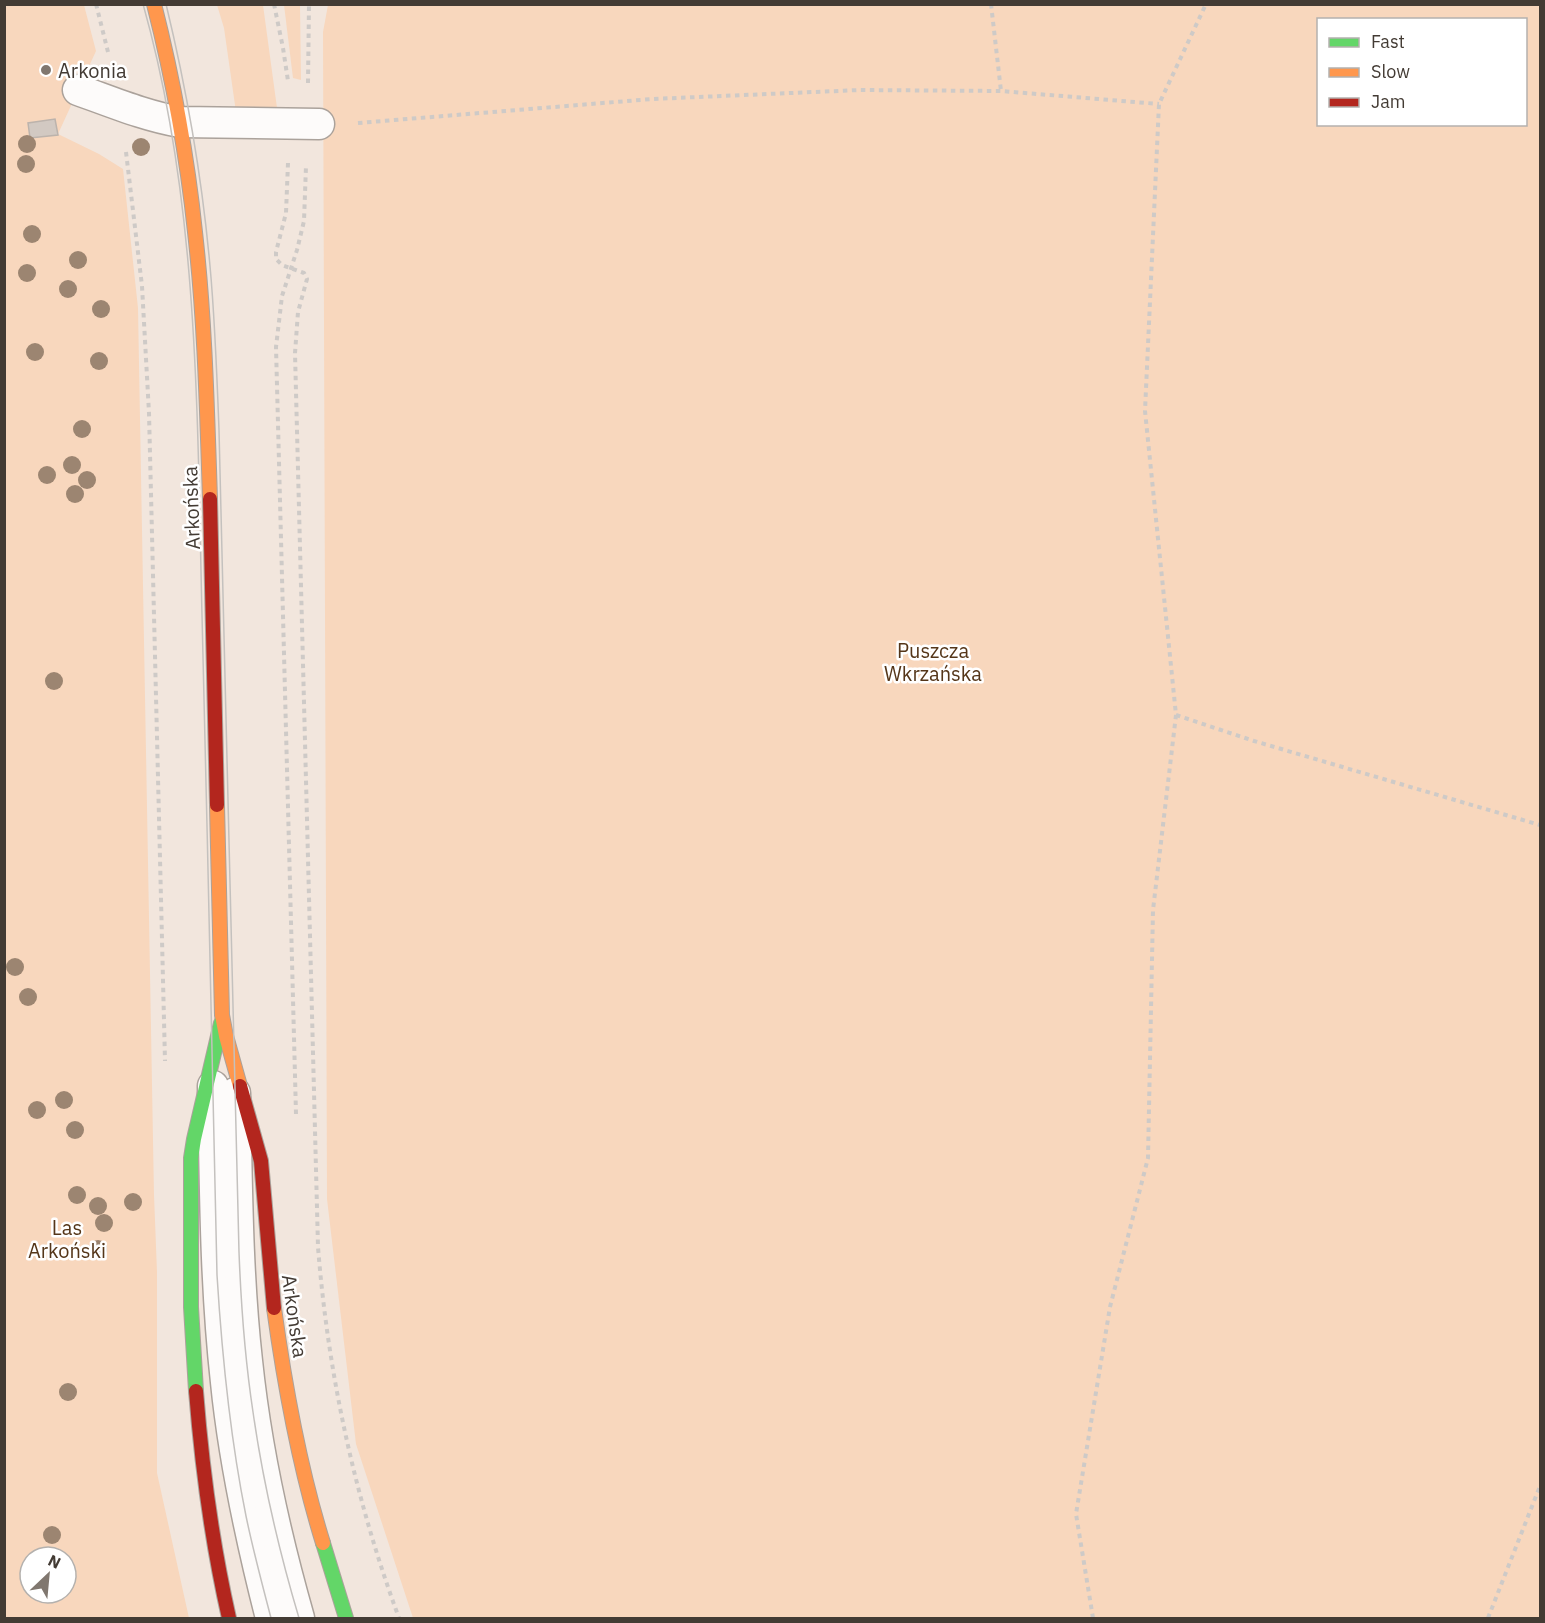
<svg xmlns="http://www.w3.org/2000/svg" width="1545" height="1623" viewBox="0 0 1545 1623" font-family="'IBM Plex Sans',sans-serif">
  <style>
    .green { fill: #f8d7bd; fill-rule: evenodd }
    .building { fill: #d2c9c2; stroke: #bcb3ac; stroke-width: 1.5 }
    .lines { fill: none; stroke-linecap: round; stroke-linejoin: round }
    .lane-casing { stroke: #aba29b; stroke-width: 33 }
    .fast-casing { stroke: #aba29b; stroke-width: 16 }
    .slow-casing { stroke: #aba29b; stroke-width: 16 }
    .jam-casing { stroke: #aba29b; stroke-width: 16 }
    .path { stroke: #cecac7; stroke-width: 4; stroke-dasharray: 4.5 4.5; stroke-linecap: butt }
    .lane { stroke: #fdfbfa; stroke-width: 30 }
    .fast { stroke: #63d668; stroke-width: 14 }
    .slow { stroke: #ff974d; stroke-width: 14 }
    .jam { stroke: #b3261e; stroke-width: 14 }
    .tram { stroke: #c4c1be; stroke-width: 1.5 }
    .tree { fill: #9c8571 }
    .poi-dot { fill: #80776f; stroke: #fff; stroke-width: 2 }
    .labels { text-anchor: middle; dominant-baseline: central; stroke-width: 5; stroke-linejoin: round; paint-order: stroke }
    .poi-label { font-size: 20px; fill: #433b34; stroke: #fff; text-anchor: start }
    .street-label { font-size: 20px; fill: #433b34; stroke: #fff }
    .park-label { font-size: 20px; fill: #553619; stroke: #fff }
  </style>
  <rect width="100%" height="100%" fill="#f2e6dd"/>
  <!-- green -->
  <g class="green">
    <path d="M5,5H84L96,51L58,134L99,154L123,169L138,308L154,1195L157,1272V1473L189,1618H5ZM30,1557H66V1593H30Z"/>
    <path d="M217,5H263L277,108L236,112L224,28Z"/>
    <path d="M284,5H300L301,80L293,78Z"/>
    <path d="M328,5H1540V1618H413L356,1444L327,1199L323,32ZM1318,20H1526V124H1318Z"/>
  </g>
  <!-- building -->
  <path class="building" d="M55,119L58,135L30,138L28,123Z"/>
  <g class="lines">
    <!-- lane casing -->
    <g class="lane-casing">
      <g id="lane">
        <path d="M78,90C112,102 145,116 180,122L319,124"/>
        <path d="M213,1086C215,1184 215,1283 226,1382C234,1462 251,1540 271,1618"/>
        <path d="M235,1093C237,1183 237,1272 247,1361C256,1448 275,1534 299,1618"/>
      </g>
    </g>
    <!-- fast casing -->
    <g class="fast-casing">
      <g id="fast">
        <path d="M196,1391L191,1307V1158L194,1139L221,1023"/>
        <path d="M323,1543L346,1618"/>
      </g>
    </g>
    <!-- slow casing -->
    <g class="slow-casing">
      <g id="slow">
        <path d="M154,4C173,79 187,155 195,232C205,321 207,410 210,499"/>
        <path d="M217,805L222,1015L226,1036L240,1086"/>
        <path d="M274,1308C285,1388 299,1466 323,1543"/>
      </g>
    </g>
    <!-- jam casing -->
    <g class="jam-casing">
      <g id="jam">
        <path d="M210,499L217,805"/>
        <path d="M240,1086L261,1161L274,1308"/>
        <path d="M196,1391C202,1468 212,1543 229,1618"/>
      </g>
    </g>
    <!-- path -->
    <g class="path">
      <path d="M96,4L109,56"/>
      <path d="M274,4L283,48L288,81"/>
      <path d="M991,4L1001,91"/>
      <path d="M308,83L309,4"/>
      <path d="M358,123L652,99L860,90L1001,91L1159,104"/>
      <path d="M126,152L142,286L149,413L165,1061"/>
      <path d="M288,163L286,213L276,252V259L282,265L304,273L307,279L298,312L295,353L318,1247C328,1374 355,1499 399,1618"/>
      <path d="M1176,715L1254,741L1540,825"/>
      <path d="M296,1114L276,347L282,296L297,250L304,221L306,166"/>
      <path d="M1093,1618L1076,1514L1110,1307L1148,1158L1153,910L1176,715L1145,411L1159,104L1206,4"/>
      <path d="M1488,1618L1540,1486"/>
    </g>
    <!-- lane -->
    <use href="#lane" class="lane"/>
    <!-- fast -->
    <use href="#fast" class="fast"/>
    <!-- slow -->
    <use href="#slow" class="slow"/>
    <!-- jam -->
    <use href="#jam" class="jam"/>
    <!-- tram -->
    <g class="tram">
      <path d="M143,4C199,202 197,412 202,615C207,835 213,1055 217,1275C222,1356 230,1437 246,1516C253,1550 262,1584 271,1618"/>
      <path d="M166,4C187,91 202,177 210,266C215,320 217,375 219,430L239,1252C241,1305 245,1359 253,1412C263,1482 279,1551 299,1618"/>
    </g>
  </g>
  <!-- trees -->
  <g class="tree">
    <circle cx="27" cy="144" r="9"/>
    <circle cx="141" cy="147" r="9"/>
    <circle cx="26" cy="164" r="9"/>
    <circle cx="32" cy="234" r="9"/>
    <circle cx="78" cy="260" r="9"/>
    <circle cx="27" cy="273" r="9"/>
    <circle cx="68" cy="289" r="9"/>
    <circle cx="101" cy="309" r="9"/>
    <circle cx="35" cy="352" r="9"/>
    <circle cx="99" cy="361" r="9"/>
    <circle cx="82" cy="429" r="9"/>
    <circle cx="72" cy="465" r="9"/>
    <circle cx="47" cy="475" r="9"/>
    <circle cx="87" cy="480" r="9"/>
    <circle cx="75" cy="494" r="9"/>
    <circle cx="54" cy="681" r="9"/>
    <circle cx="15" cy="967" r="9"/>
    <circle cx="28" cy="997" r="9"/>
    <circle cx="64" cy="1100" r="9"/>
    <circle cx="37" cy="1110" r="9"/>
    <circle cx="75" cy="1130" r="9"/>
    <circle cx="77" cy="1195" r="9"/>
    <circle cx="133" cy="1202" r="9"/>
    <circle cx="98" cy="1206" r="9"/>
    <circle cx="104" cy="1223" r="9"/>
    <circle cx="98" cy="1249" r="9"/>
    <circle cx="68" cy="1392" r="9"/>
    <circle cx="52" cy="1535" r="9"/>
  </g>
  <!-- markers -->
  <circle class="poi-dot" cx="46" cy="70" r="6"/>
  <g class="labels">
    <!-- poi labels -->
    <g class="poi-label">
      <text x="58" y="70">Arkonia</text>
    </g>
    <!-- street labels -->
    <g class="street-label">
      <text transform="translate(191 508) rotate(-92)">Arkońska</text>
      <text transform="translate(295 1316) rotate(82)">Arkońska</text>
    </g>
    <!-- park labels -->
    <g class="park-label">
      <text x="933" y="650">Puszcza<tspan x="933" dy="23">Wkrzańska</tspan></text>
      <text x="67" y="1227">Las<tspan x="67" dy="23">Arkoński</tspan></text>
    </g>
  </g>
  <!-- border -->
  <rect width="1545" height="1623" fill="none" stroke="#433b34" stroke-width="12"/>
  <!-- legend -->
  <rect x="1317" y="18" width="210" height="108" fill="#ffffff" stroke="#b4b1ae" stroke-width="1.5"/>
  <rect x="1329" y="38" width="30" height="9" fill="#63d668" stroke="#b4b1ae" stroke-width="1.5"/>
  <text x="1371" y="48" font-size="18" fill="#433b34">Fast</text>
  <rect x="1329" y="68" width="30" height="9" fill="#ff974d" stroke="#b4b1ae" stroke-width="1.5"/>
  <text x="1371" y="78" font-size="18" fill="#433b34">Slow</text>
  <rect x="1329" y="98" width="30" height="9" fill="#b3261e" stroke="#b4b1ae" stroke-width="1.5"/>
  <text x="1371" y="108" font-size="18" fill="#433b34">Jam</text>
  <!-- north arrow -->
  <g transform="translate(48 1575) rotate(26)"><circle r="28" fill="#ffffff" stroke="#b4b1ae" stroke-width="1.5"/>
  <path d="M0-4.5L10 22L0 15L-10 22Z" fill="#80776f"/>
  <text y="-9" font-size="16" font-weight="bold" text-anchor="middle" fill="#433b34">N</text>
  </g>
</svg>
